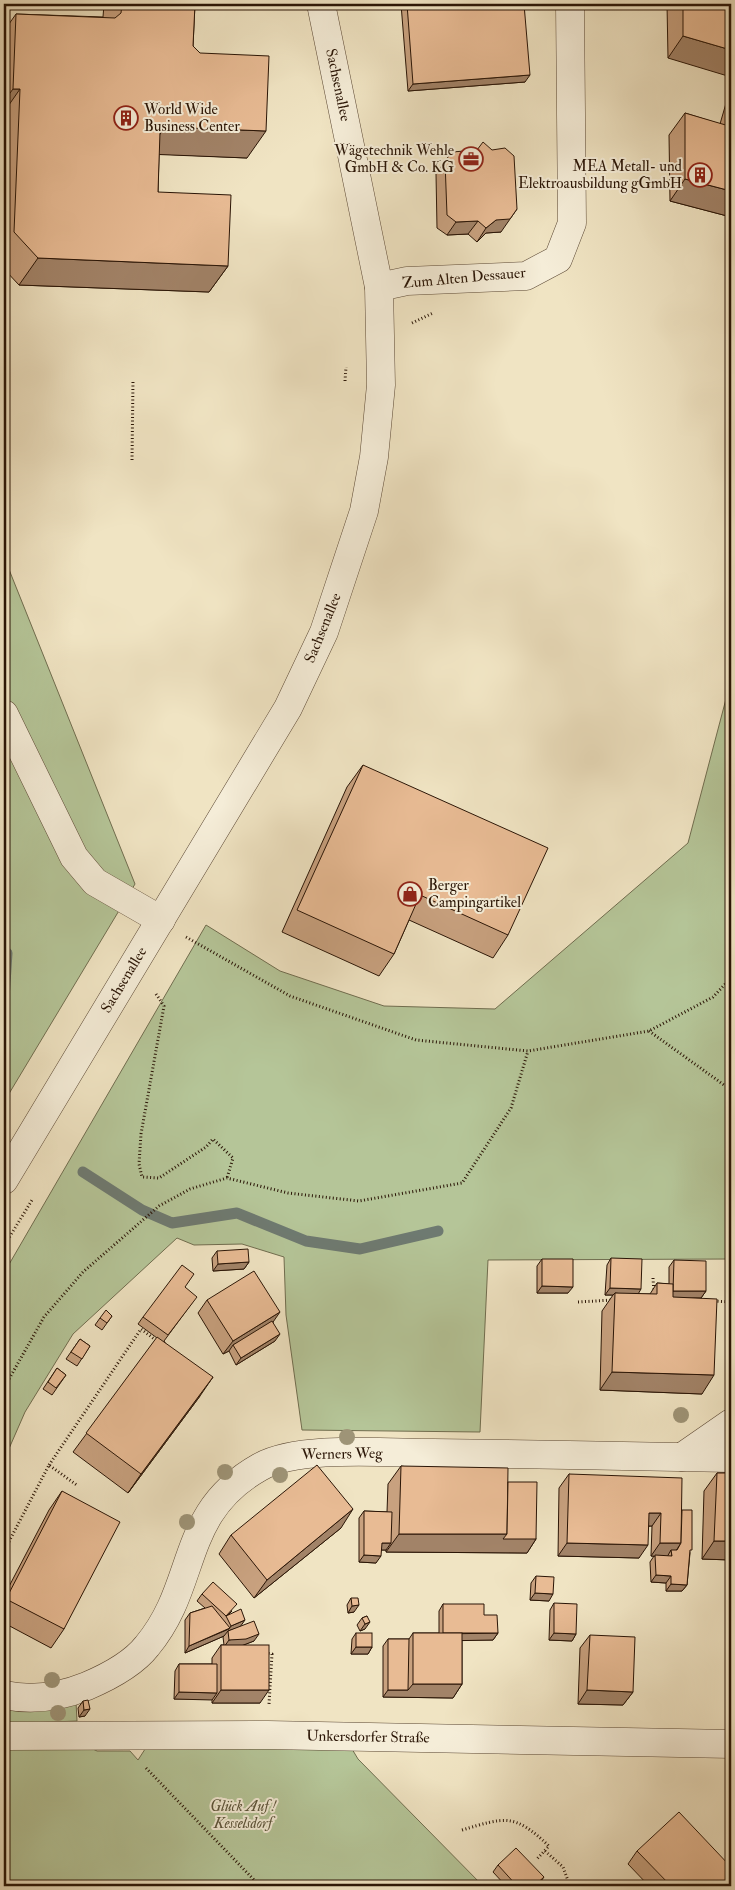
<svg xmlns="http://www.w3.org/2000/svg" width="735" height="1890" viewBox="0 0 735 1890" font-family="'IM FELL Double Pica',serif">
  <style>
    .green { fill: #b5c598; stroke: #706d4f }
    .water { fill: #9bbeb8; stroke: #6e7a71 }
    .lines { fill: none; stroke-linecap: round; stroke-linejoin: round }
    .stream { stroke: #6e7a71; stroke-width: 11 }
    .minor-casing { stroke: #5c4935; stroke-width: 29 }
    .path { stroke: #2a1506; stroke-width: 3; stroke-dasharray: 1 2.5; stroke-linecap: butt }
    .minor { stroke: #f5edd8; stroke-width: 28 }
    .tree { fill: #9e9477 }
    .wall { fill: #c8a17f; stroke: #2a1506 }
    .shaded-wall { fill: #a28368; stroke: #2a1506 }
    .building { fill: #e8bb94; stroke: #2a1506 }
    .labels { text-anchor: middle; dominant-baseline: central; stroke-width: 4; stroke-linejoin: round; paint-order: stroke }
    .street-label { font-size: 15px; fill: #2a1506; stroke: #f5edd8 }
    .poi-label { font-size: 15px; fill: #2a1506; stroke: #f5edd8; text-anchor: start }
    .park-label { font-size: 15px; font-style: italic; fill: #5b5339; stroke: #f5edd8 }
  </style>
  <rect width="100%" height="100%" fill="#f0e4c3"/>
  <filter id="stains"><feTurbulence type="fractalNoise" baseFrequency=".004" numOctaves="4"/><feColorMatrix values="0 0 0 0 .2 0 0 0 0 .09 0 0 0 0 .02 0 0 0 .5 -.17"/></filter>
  <radialGradient id="worn" r=".72"><stop offset=".6" stop-color="#630" stop-opacity="0"/><stop offset="1" stop-color="#630" stop-opacity=".3"/></radialGradient>
  <!-- green -->
  <g class="green">
    <path d="M4,557L135,884L4,1102Z"/>
    <path d="M731,680V1259L488,1260L480,1432L302,1430L286,1315L284,1257L242,1244L194,1245L177,1238L73,1334L25,1412L4,1460V1273L206,925L280,971L384,1006L495,1009L688,843Z"/>
    <path d="M76,1702L77,1721L4,1724V1707Z"/>
    <path d="M149,1743L352,1749L358,1759L483,1886H4V1745L83,1744L97,1751H130L138,1760Z"/>
  </g>
  <!-- water -->
  <path class="water" d="M731,1011V1046L727,1025Z"/>
  <g class="lines">
    <!-- stream -->
    <g class="stream">
      <path d="M4,951L7,953L4,999"/>
      <path d="M83,1172L142,1210L172,1223L237,1213L306,1241L360,1249L438,1231"/>
    </g>
    <!-- minor casing -->
    <g class="minor-casing">
      <g id="minor">
        <path d="M379,287L407,281L526,276L558,259L572,223L570,4"/>
        <path d="M4,714L74,857L95,882L161,920"/>
        <path d="M4,1180L288,708L324,632L364,511L374,457L381,385L379,287L321,4"/>
        <path d="M682,1457L731,1423"/>
        <path d="M4,1695C33,1701 60,1697 87,1686C108,1677 133,1664 147,1646C199,1584 178,1513 260,1467C298,1445 387,1453 433,1453C532,1454 632,1456 731,1458"/>
        <path d="M4,1736L268,1735L731,1744"/>
      </g>
    </g>
    <!-- path -->
    <g class="path">
      <path d="M412,323L433,313"/>
      <path d="M345,381L346,367"/>
      <path d="M132,460L133,380"/>
      <path d="M186,937L290,996L416,1040L528,1051L649,1031L713,997L731,978"/>
      <path d="M156,994L164,1006L141,1134L139,1164L142,1177L159,1178L206,1147L213,1139L233,1158L227,1178"/>
      <path d="M649,1031L731,1090"/>
      <path d="M4,1246L32,1200"/>
      <path d="M653,1278L654,1293"/>
      <path d="M714,1301L731,1302"/>
      <path d="M578,1302L613,1300"/>
      <path d="M4,1388L44,1317L83,1272L159,1206L190,1189L227,1178L288,1193L359,1201L462,1183L511,1108L528,1051"/>
      <path d="M49,1465L141,1329L157,1341"/>
      <path d="M4,1551L49,1465L78,1486"/>
      <path d="M265,1653L272,1654L269,1704"/>
      <path d="M146,1768L260,1886"/>
      <path d="M462,1830C506,1817 514,1813 549,1846L536,1860"/>
      <path d="M545,1851L563,1867L570,1886"/>
    </g>
    <!-- minor -->
    <use href="#minor" class="minor"/>
  </g>
  <!-- trees -->
  <g class="tree">
    <circle cx="681" cy="1415" r="8"/>
    <circle cx="347" cy="1437" r="8"/>
    <circle cx="225" cy="1472" r="8"/>
    <circle cx="280" cy="1475" r="8"/>
    <circle cx="187" cy="1522" r="8"/>
    <circle cx="52" cy="1680" r="8"/>
    <circle cx="58" cy="1713" r="8"/>
  </g>
  <!-- wall -->
  <g class="wall">
    <path d="M104,4H195L193,46L247,158L159,154L158,192L228,266L209,292L19,285L4,269V31L16,14L103,17Z"/>
    <path d="M401,4H524L525,82L408,91Z"/>
    <path d="M667,4H731L668,58Z"/>
    <path d="M731,86V217L670,201L669,135L685,113L720,124Z"/>
    <path d="M445,161L501,232L486,233L477,242L468,234L447,235L437,228L436,174Z"/>
    <path d="M363,765L508,935L493,958L409,920L394,954L379,976L282,932L347,787Z"/>
    <path d="M217,1251L249,1262L244,1269L213,1271L212,1258Z"/>
    <path d="M611,1258L638,1294H650L657,1283L669,1284V1267L674,1260L706,1291L701,1298L702,1394L600,1390L602,1311L613,1295H605L607,1265Z"/>
    <path d="M542,1259L568,1293H537V1266Z"/>
    <path d="M185,1287L192,1303L164,1341L200,1396L128,1493L73,1452L157,1338L138,1324L143,1317Z"/>
    <path d="M207,1300L273,1322L275,1341L236,1365L229,1351L223,1354L198,1313Z"/>
    <path d="M112,1316L102,1330L95,1325L100,1318Z"/>
    <path d="M80,1339L90,1346L77,1366L66,1359Z"/>
    <path d="M57,1368L66,1375L52,1395L43,1389Z"/>
    <path d="M401,1466L508,1482L536,1539L527,1553L386,1552V1550H381L376,1563L359,1562V1518L364,1511L387,1512L388,1484Z"/>
    <path d="M717,1473H731V1560L702,1559L704,1491Z"/>
    <path d="M569,1474L682,1510L690,1553L687,1585L682,1591H666V1583L651,1582L650,1562L654,1556H651L652,1526H649L639,1558L558,1556L559,1488Z"/>
    <path d="M62,1491L64,1629L51,1648L4,1623V1596L49,1510Z"/>
    <path d="M341,1528L254,1598L219,1554L231,1535Z"/>
    <path d="M536,1576L549,1601L530,1600L531,1583Z"/>
    <path d="M202,1594L232,1611L228,1615L240,1626L254,1641L243,1645L260,1703H212V1699H174L175,1671L179,1664H212V1658L221,1645H224L223,1637L224,1636L185,1653V1620L190,1613L205,1608L197,1601Z"/>
    <path d="M351,1598L354,1612L348,1613L347,1605Z"/>
    <path d="M554,1603L576,1634L572,1641L549,1640L550,1610Z"/>
    <path d="M443,1604L484,1615L498,1633L493,1640H462V1684L453,1698L383,1697V1646L388,1639H409L413,1633H439V1611Z"/>
    <path d="M367,1616L365,1629L360,1631L357,1625L362,1618Z"/>
    <path d="M356,1633L372,1647L368,1654H351L352,1639Z"/>
    <path d="M590,1635L633,1692L623,1705L578,1704L580,1648Z"/>
    <path d="M83,1701L85,1716L79,1717L78,1708Z"/>
    <path d="M731,1830V1843L726,1837Z"/>
    <path d="M637,1851L731,1886H649L628,1864Z"/>
    <path d="M498,1865L539,1884L536,1886H506L493,1872Z"/>
  </g>
  <!-- shaded-wall -->
  <g class="shaded-wall">
    <path d="M683,36L731,50V77L668,58Z"/>
    <path d="M530,75L525,82L408,91L413,84Z"/>
    <path d="M13,89H20L4,112V101Z"/>
    <path d="M165,127L266,131L247,158L146,154Z"/>
    <path d="M685,179L731,191V217L670,201Z"/>
    <path d="M517,209L501,232L486,233L477,242L486,228L496,220Z"/>
    <path d="M478,221L468,234L447,235L456,222Z"/>
    <path d="M38,258L228,266L209,292L19,285Z"/>
    <path d="M249,1262L244,1269L213,1271L218,1264Z"/>
    <path d="M542,1286L573,1287L568,1293H537Z"/>
    <path d="M610,1288L641,1289L637,1296L615,1293L613,1295H605Z"/>
    <path d="M673,1291H706L701,1298H669Z"/>
    <path d="M280,1312L271,1325L233,1345L229,1351L223,1354L233,1341Z"/>
    <path d="M280,1334L275,1341L236,1365L241,1358Z"/>
    <path d="M612,1372L714,1375L702,1394L600,1390Z"/>
    <path d="M213,1377L200,1396L128,1493L141,1474Z"/>
    <path d="M353,1509L341,1528L254,1598L267,1580Z"/>
    <path d="M649,1513H661L652,1526H640Z"/>
    <path d="M399,1534H507L536,1539L527,1553L386,1552Z"/>
    <path d="M714,1541H731V1560L702,1559Z"/>
    <path d="M382,1543H391L386,1550H377Z"/>
    <path d="M567,1543L648,1545L639,1558L558,1556Z"/>
    <path d="M660,1543H681L672,1557L671,1550L667,1557L651,1556Z"/>
    <path d="M364,1555L381,1556L376,1563L359,1562Z"/>
    <path d="M656,1575L671,1576L666,1583L651,1582Z"/>
    <path d="M671,1584L687,1585L682,1591H666Z"/>
    <path d="M535,1593L553,1594L549,1601L530,1600Z"/>
    <path d="M359,1605L354,1612L348,1613L352,1606Z"/>
    <path d="M245,1620L240,1627L228,1631L224,1636L185,1653L189,1646L229,1629L231,1626Z"/>
    <path d="M370,1622L365,1629L360,1631L365,1624Z"/>
    <path d="M498,1633L493,1640L439,1641L443,1634Z"/>
    <path d="M554,1633L576,1634L572,1641L549,1640Z"/>
    <path d="M259,1634L254,1641L241,1646L224,1647L229,1640Z"/>
    <path d="M356,1647H372L368,1654H351Z"/>
    <path d="M413,1684H462L453,1698L383,1697L388,1690H408Z"/>
    <path d="M221,1690H269L260,1703H212Z"/>
    <path d="M587,1690L633,1692L623,1705L578,1704Z"/>
    <path d="M179,1692L217,1693L212,1700L174,1699Z"/>
    <path d="M90,1709L85,1716L79,1717L84,1710Z"/>
    <path d="M544,1877L539,1884L536,1886H534Z"/>
  </g>
  <!-- building -->
  <g class="building">
    <path d="M122,4H195L193,46L200,53L269,56L266,131L165,127L160,132L158,192L231,195L228,266L38,258L14,232L20,89H13L16,14L115,18L121,13Z"/>
    <path d="M407,4H524L530,75L413,84Z"/>
    <path d="M683,4H731V50L683,36Z"/>
    <path d="M685,113L729,126L731,118V191L685,179Z"/>
    <path d="M483,142L492,150L505,148L514,156L517,209L510,219L496,220L486,228L478,221L456,222L447,215L445,161L452,152L477,150Z"/>
    <path d="M363,765L548,848L508,935L420,895L394,954L297,910Z"/>
    <path d="M248,1249L249,1262L218,1264L217,1251Z"/>
    <path d="M611,1258L642,1259L641,1289L610,1288Z"/>
    <path d="M542,1259H573V1287L542,1286Z"/>
    <path d="M674,1260L706,1261V1291H673Z"/>
    <path d="M182,1265L194,1274L185,1287L197,1297L168,1335L143,1317Z"/>
    <path d="M254,1271L280,1312L233,1341L207,1300Z"/>
    <path d="M657,1283L673,1284V1297L717,1299L714,1375L612,1372L615,1293L657,1294Z"/>
    <path d="M106,1310L112,1316L107,1323L100,1318Z"/>
    <path d="M272,1321L280,1334L241,1358L233,1345Z"/>
    <path d="M157,1337L213,1377L141,1474L86,1433Z"/>
    <path d="M80,1339L90,1346L82,1359L71,1352Z"/>
    <path d="M57,1368L66,1375L56,1388L48,1382Z"/>
    <path d="M317,1465L353,1509L267,1580L231,1535Z"/>
    <path d="M401,1466L508,1468L507,1534H399Z"/>
    <path d="M717,1473H731V1541H714Z"/>
    <path d="M569,1474L682,1478L681,1543H660L661,1513H649L648,1545L567,1543Z"/>
    <path d="M508,1482H537L536,1539H503L507,1534Z"/>
    <path d="M62,1491L120,1522L64,1629L6,1599Z"/>
    <path d="M682,1510H692V1550H690L687,1585L671,1584V1576L656,1575L655,1555L672,1556L671,1550H677L681,1543Z"/>
    <path d="M364,1511L392,1512L391,1543H382L381,1556L364,1555Z"/>
    <path d="M536,1576L554,1577L553,1594L535,1593Z"/>
    <path d="M213,1582L237,1604L226,1616L241,1609L245,1620L231,1626L226,1616L202,1594Z"/>
    <path d="M351,1598H358L359,1605L352,1606Z"/>
    <path d="M554,1603L577,1604L576,1634L554,1633Z"/>
    <path d="M443,1604H484V1615H497L498,1633H443Z"/>
    <path d="M212,1606L230,1628L189,1646L190,1613Z"/>
    <path d="M367,1616L370,1622L365,1624L362,1618Z"/>
    <path d="M254,1621L259,1634L246,1639L229,1640L228,1631Z"/>
    <rect x="356" y="1633" width="16" height="14"/>
    <rect x="413" y="1633" width="49" height="51"/>
    <path d="M590,1635L635,1637L633,1692L587,1690Z"/>
    <path d="M388,1639H409L408,1690H388Z"/>
    <rect x="221" y="1645" width="48" height="45"/>
    <path d="M179,1664H217V1693L179,1692Z"/>
    <path d="M88,1700L90,1709L84,1710L83,1701Z"/>
    <path d="M679,1812L731,1867V1886H698L696,1884L693,1886H671L637,1851Z"/>
    <path d="M516,1848L544,1877L534,1886H517L498,1865Z"/>
  </g>
  <!-- icons -->
  <defs>
    <g id="building-ring" transform="scale(1.25)"><circle r="9.5" fill="#f5edd8" stroke="#8f2418" stroke-width="1.5"/><path d="M-4-6H4V6H1V3H-1V6H-4ZM-2.5-4.3h1.7v1.8h-1.7ZM.8-4.3h1.7v1.8H.8ZM-2.5-1h1.7V.8h-1.7ZM.8-1h1.7V.8H.8Z" fill="#8f2418"/></g>
    <g id="office-ring" transform="scale(1.25)"><circle r="9.5" fill="#f5edd8" stroke="#8f2418" stroke-width="1.5"/><path d="M-6-3h4V-5.5h4V-3h4V5H-6ZM-1-4.5V-3h2v-1.5ZM-6 0V1H6V0Z" fill="#8f2418"/></g>
    <g id="shop-ring" transform="scale(1.25)"><circle r="9.5" fill="#f5edd8" stroke="#8f2418" stroke-width="1.5"/><path d="M-5-2.5h2.3a2.7 3.5 0 0 1 5.4 0H5L5.5 6h-11ZM-1.5-2.5h3a1.5 2.3 0 0 0-3 0Z" fill="#8f2418"/></g>
  </defs>
  <g fill-rule="evenodd">
    <use href="#building-ring" x="126" y="118"/>
    <use href="#office-ring" x="471" y="159"/>
    <use href="#building-ring" x="700" y="175"/>
    <use href="#shop-ring" x="410" y="894"/>
  </g>
  <g class="labels">
    <!-- street labels -->
    <g class="street-label">
      <text transform="translate(338 85) rotate(78)">Sachsenallee</text>
      <text transform="translate(464 278) rotate(-5)">Zum Alten Dessauer</text>
      <text transform="translate(323 628) rotate(-68)">Sachsenallee</text>
      <text transform="translate(124 980) rotate(-59)">Sachsenallee</text>
      <text transform="translate(342 1454) rotate(-1)">Werners Weg</text>
      <text transform="translate(368 1737) rotate(1)">Unkersdorfer Straße</text>
    </g>
    <!-- poi labels -->
    <g class="poi-label">
      <text x="144" y="109">World Wide<tspan x="144" dy="17">Business Center</tspan></text>
      <text x="454" y="150" text-anchor="end">Wägetechnik Wehle<tspan x="454" dy="17">GmbH &amp; Co. KG</tspan></text>
      <text x="682" y="166" text-anchor="end">MEA Metall- und<tspan x="682" dy="17">Elektroausbildung gGmbH</tspan></text>
      <text x="428" y="885">Berger<tspan x="428" dy="17">Campingartikel</tspan></text>
    </g>
    <!-- park labels -->
    <g class="park-label">
      <text x="243" y="1806">Glück Auf !<tspan x="243" dy="17">Kesselsdorf</tspan></text>
    </g>
  </g>
  <!-- margin -->
  <rect width="735" height="1890" fill="none" stroke="#f0e4c3" stroke-width="20"/>
  <rect x="5" y="5" width="725" height="1880" fill="none" stroke="#2a1506" stroke-width="2.5"/>
  <rect x="10" y="10" width="715" height="1870" fill="none" stroke="#2a1506"/>
  <rect width="100%" height="100%" filter="url(#stains)"/>
  <rect width="100%" height="100%" fill="url(#worn)"/>
</svg>
